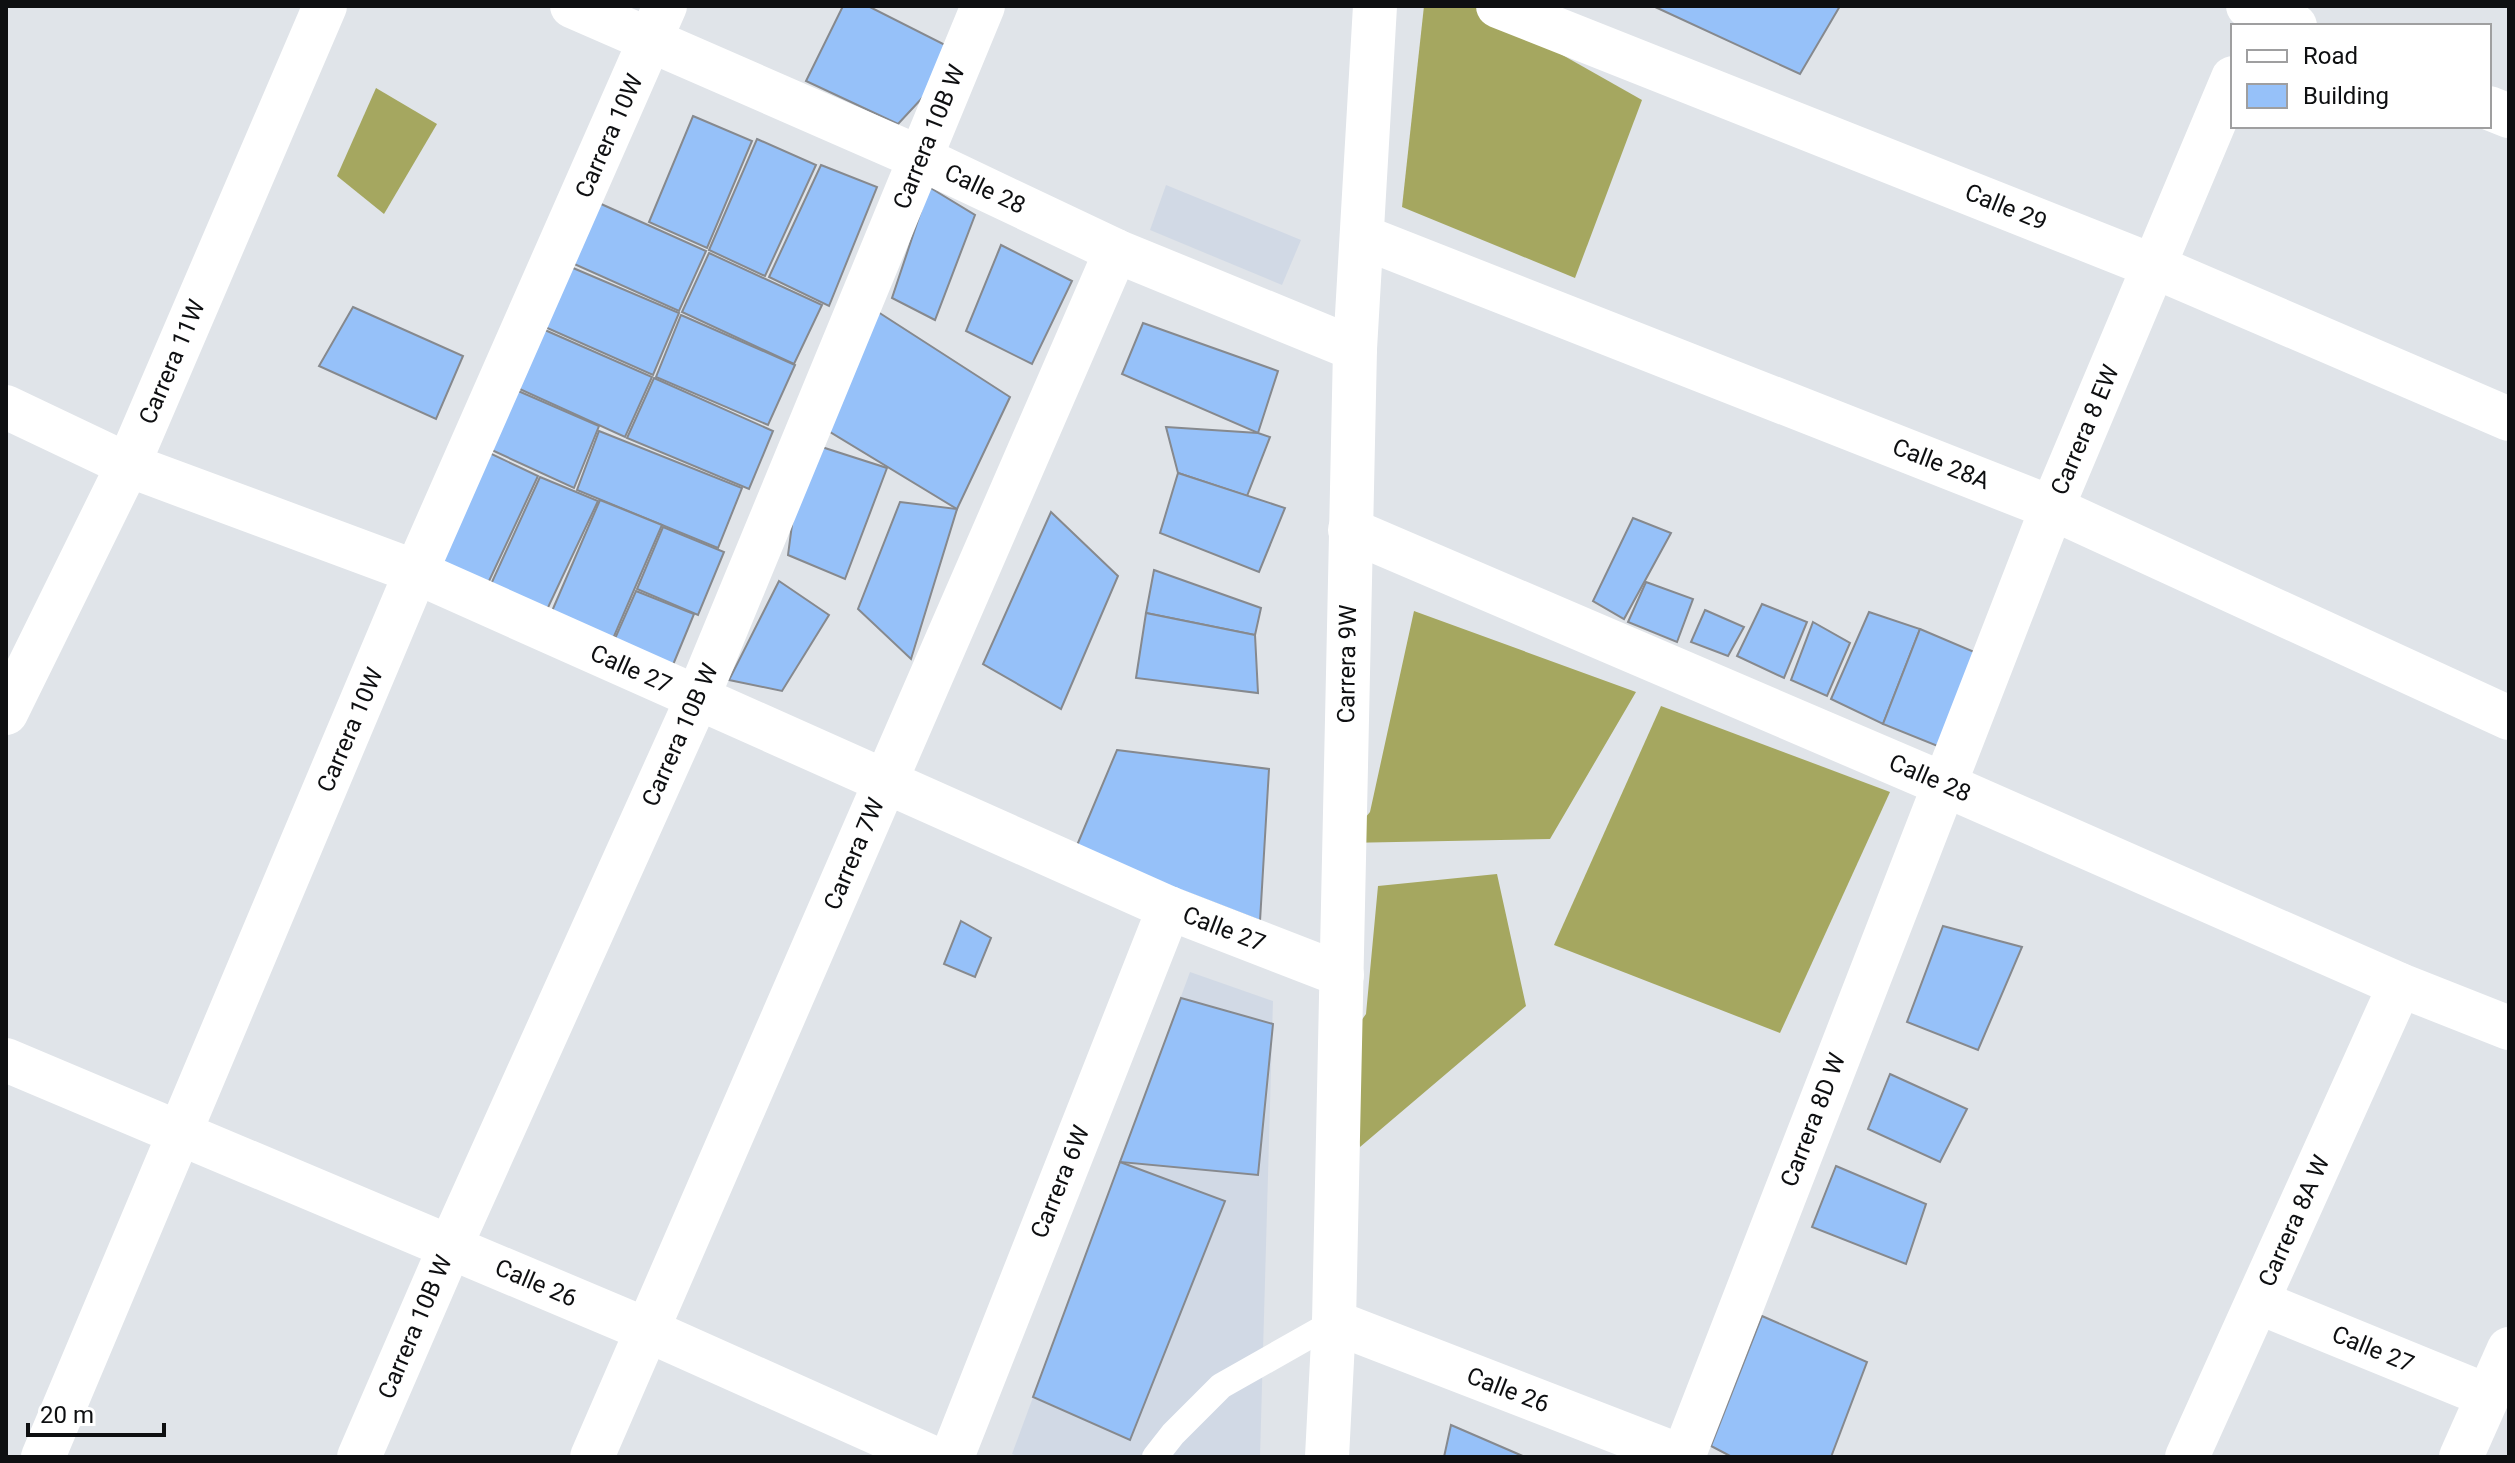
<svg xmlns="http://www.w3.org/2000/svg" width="2515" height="1463" viewBox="0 0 2515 1463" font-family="Roboto,sans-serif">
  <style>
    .built { fill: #d1d9e5 }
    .forest { fill: #a5a760 }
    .building { fill: #96c1f9; stroke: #86898e; stroke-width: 2 }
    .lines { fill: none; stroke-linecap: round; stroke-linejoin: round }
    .lane { stroke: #fff; stroke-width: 26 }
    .street { stroke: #fff; stroke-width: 44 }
    .secondary { stroke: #fff; stroke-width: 44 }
    .labels { text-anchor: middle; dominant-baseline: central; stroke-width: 6; stroke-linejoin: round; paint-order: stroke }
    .street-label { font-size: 24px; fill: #0e0f11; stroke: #fff }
  </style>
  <rect width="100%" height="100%" fill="#e0e4e9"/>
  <!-- built -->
  <g class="built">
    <path d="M1166,185L1301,240L1282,285L1150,230Z"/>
    <path d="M1190,972L1273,1001L1260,1457H1021L1012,1454Z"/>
  </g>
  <!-- forest -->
  <g class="forest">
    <path d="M1424,6H1476L1642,100L1575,278L1402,207Z"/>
    <path d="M376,88L437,124L384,214L337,176Z"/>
    <path d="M1414,611L1636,692L1550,839L1344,843L1370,812Z"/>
    <path d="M1661,706L1890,792L1780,1033L1554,945Z"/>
    <path d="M1497,874L1526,1006L1360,1147L1340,1050L1366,1014L1378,886Z"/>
  </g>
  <!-- building -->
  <g class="building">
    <path d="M843,6H868L963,54L898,124L806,81Z"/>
    <path d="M1653,6H1840L1800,74Z"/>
    <path d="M693,116L752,141L707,248L649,222Z"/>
    <path d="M757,139L816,165L765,276L709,250Z"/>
    <path d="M821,165L877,187L829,306L769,277Z"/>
    <path d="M929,187L975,215L935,320L892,298Z"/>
    <path d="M590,199L706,251L679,311L563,259Z"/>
    <path d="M1001,245L1072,281L1032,364L966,331Z"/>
    <path d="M709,253L822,305L794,364L682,312Z"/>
    <path d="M566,265L679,313L653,375L536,323Z"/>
    <path d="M861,301L1010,397L957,509L812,421Z"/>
    <path d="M353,307L463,356L436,419L319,366Z"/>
    <path d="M681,315L795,365L768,425L656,377Z"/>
    <path d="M1143,323L1278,371L1258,433L1122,374Z"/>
    <path d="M538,327L652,377L625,437L513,386Z"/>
    <path d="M654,378L773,431L749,489L627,438Z"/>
    <path d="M509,387L599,426L574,488L483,446Z"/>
    <path d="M1166,427L1258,433L1270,437L1247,496L1178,473Z"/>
    <path d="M599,431L742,488L718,548L577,490Z"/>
    <path d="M803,441L887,468L845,579L788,555Z"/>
    <path d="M481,449L538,476L483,594L430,570Z"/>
    <path d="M1178,473L1285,508L1259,572L1160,533Z"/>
    <path d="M540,477L598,501L544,616L487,593Z"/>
    <path d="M600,500L662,525L612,641L549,618Z"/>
    <path d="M900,502L957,509L911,659L858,609Z"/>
    <path d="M1051,512L1118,576L1061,709L983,664Z"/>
    <path d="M1633,518L1671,533L1624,619L1593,601Z"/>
    <path d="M663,527L724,552L698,615L637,589Z"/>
    <path d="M1154,570L1261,608L1255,635L1146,613Z"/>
    <path d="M779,581L829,615L782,691L729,680Z"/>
    <path d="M1646,582L1693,599L1677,642L1628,622Z"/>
    <path d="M636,591L694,614L670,672L613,643Z"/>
    <path d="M1762,604L1807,622L1784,678L1737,656Z"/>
    <path d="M1705,610L1744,627L1728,656L1691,642Z"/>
    <path d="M1869,612L1920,629L1883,724L1831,699Z"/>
    <path d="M1146,613L1255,635L1258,693L1136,678Z"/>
    <path d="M1813,622L1850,643L1827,696L1791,680Z"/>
    <path d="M1920,629L1979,654L1940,747L1883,724Z"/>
    <path d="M1117,750L1269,769L1260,921L1075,850Z"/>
    <path d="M961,921L991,938L975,977L944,964Z"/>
    <path d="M1943,926L2022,947L1978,1050L1907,1022Z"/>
    <path d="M1181,998L1273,1024L1258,1175L1120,1162Z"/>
    <path d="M1890,1074L1967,1109L1940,1162L1868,1129Z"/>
    <path d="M1120,1162L1225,1201L1130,1440L1033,1397Z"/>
    <path d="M1836,1166L1926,1204L1906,1264L1812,1227Z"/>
    <path d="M1762,1316L1867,1362L1831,1457H1732L1711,1446Z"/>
    <path d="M1451,1425L1525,1457H1444Z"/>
  </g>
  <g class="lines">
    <!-- lane -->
    <path class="lane" d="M1155,1457L1173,1434L1221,1386L1334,1322"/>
    <!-- street -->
    <g class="street">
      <path d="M572,6L920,158L1116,251L1355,349"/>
      <path d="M1498,6L2153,266L2509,419"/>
      <path d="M2248,6L2295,26"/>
      <path d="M2489,108L2509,116"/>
      <path d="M1363,237L2052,508L2509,718"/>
      <path d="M6,407L128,465L416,572L1169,908L1342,975"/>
      <path d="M1350,530L1943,784L2400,985L2509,1028"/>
      <path d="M6,713L128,465L325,6"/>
      <path d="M6,1060L647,1330L931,1457"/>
      <path d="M2258,1302L2488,1396"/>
      <path d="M1334,1322L1683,1457"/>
      <path d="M43,1457L416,572L665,6"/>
      <path d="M359,1457L450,1247L697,699L983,6"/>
      <path d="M592,1457L1116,251"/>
      <path d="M952,1457L1169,908"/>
      <path d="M1683,1457L2052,508L2233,78"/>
      <path d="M2187,1457L2400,985"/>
      <path d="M2461,1457L2509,1349"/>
    </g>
    <!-- secondary -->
    <path class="secondary" d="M1327,1457L1334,1322L1355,349L1375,6"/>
  </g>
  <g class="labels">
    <!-- street labels -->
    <g class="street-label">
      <text transform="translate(609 136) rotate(-66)">Carrera 10W</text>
      <text transform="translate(929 137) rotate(-68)">Carrera 10B W</text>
      <text transform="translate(985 189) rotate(25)">Calle 28</text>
      <text transform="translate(2006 207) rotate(22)">Calle 29</text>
      <text transform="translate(172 362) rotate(-67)">Carrera 11W</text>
      <text transform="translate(2085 430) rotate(-67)">Carrera 8 EW</text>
      <text transform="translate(1941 464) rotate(21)">Calle 28A</text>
      <text transform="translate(1347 664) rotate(-89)">Carrera 9W</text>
      <text transform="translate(631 669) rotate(24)">Calle 27</text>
      <text transform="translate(350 730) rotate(-67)">Carrera 10W</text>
      <text transform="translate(680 735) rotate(-66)">Carrera 10B W</text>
      <text transform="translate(1930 778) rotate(23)">Calle 28</text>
      <text transform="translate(854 854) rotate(-67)">Carrera 7W</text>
      <text transform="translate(1224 929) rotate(21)">Calle 27</text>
      <text transform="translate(1813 1120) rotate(-69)">Carrera 8D W</text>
      <text transform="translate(1060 1182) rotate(-68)">Carrera 6W</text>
      <text transform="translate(2294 1221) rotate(-66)">Carrera 8A W</text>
      <text transform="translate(536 1283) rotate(23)">Calle 26</text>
      <text transform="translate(415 1327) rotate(-67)">Carrera 10B W</text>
      <text transform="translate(2373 1349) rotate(22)">Calle 27</text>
      <text transform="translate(1508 1390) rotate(21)">Calle 26</text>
    </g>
  </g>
  <!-- border -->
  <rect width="2515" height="1463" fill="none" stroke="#0e0f11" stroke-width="16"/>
  <!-- legend -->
  <rect x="2231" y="24" width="260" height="104" fill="#ffffff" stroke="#9f9fa0" stroke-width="2"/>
  <rect x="2247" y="50" width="40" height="12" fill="#ffffff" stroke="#9f9fa0" stroke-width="2"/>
  <text x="2303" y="64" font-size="24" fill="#0e0f11">Road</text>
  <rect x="2247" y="84" width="40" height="24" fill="#96c1f9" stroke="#9f9fa0" stroke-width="2"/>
  <text x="2303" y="104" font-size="24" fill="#0e0f11">Building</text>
  <!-- scale -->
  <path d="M28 1423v12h136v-12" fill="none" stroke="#0e0f11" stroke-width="4"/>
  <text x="40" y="1423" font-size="24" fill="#0e0f11" stroke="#ffffff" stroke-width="6" paint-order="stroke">20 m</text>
</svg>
